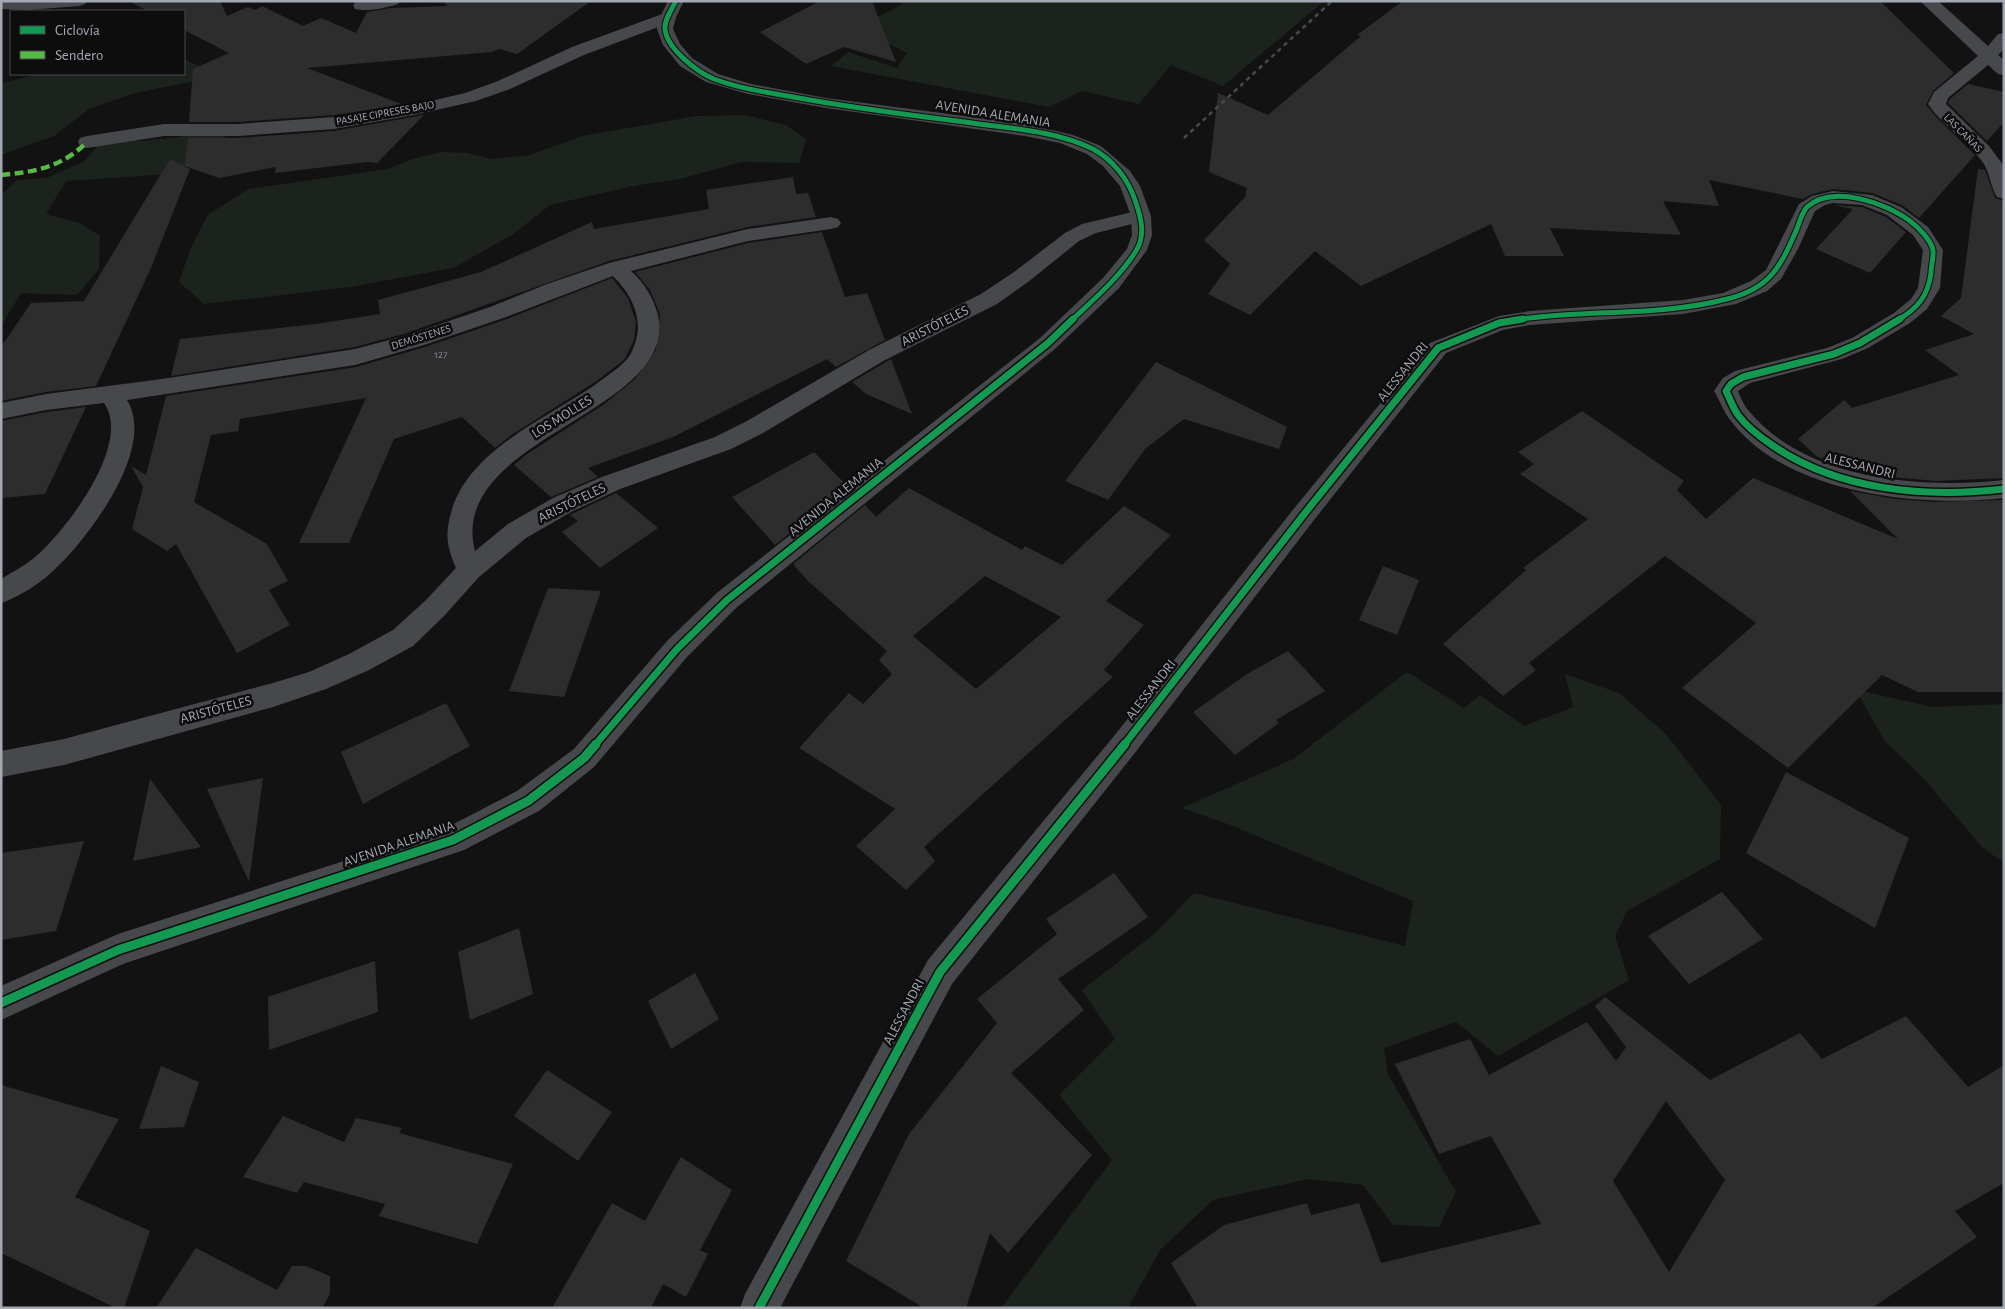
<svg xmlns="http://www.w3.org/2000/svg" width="2005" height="1309" viewBox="0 0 2005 1309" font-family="'Alegreya Sans',sans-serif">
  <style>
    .green { fill: #1c231d }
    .building { fill: #2d2d2e; fill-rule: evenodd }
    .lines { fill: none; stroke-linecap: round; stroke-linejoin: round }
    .minor { fill: #47484b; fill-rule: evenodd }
    .tertiary { fill: #47484b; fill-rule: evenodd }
    .rail { stroke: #47494b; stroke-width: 2.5; stroke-dasharray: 4.5 4; stroke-linecap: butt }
    .quiet { stroke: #58b947; stroke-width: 4.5; stroke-dasharray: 9 4.5; stroke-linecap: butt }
    .cycleway-far2-casing { stroke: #0d0d0e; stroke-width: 7 }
    .cycleway-far1-casing { stroke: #0d0d0e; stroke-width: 10 }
    .cycleway-casing { stroke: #0d0d0e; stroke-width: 12 }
    .cycleway-far2 { stroke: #139951; stroke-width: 5 }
    .cycleway-far1 { stroke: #139951; stroke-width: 7 }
    .cycleway { stroke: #139951; stroke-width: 9 }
    .labels { text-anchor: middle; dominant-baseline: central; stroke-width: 5; stroke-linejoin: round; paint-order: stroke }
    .far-street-label { font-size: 11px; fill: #a4a8b3; stroke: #0d0d0e }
    .number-label { font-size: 11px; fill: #868992 }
    .street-label { font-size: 14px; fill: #a4a8b3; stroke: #0d0d0e }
  </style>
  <rect width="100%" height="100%" fill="#121213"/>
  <!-- green -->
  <g class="green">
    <path d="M901,1H1321L1323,2L1223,86L1171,65L1139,104L1082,91L1049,107L831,66L848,52L897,68L907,53L856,28L903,4Z"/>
    <path d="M184,60L208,69L207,76L190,82L135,93L89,109L54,136L1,155V83L40,74H184Z"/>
    <path d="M745,115L786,125L806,139L799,163L741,162L680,179L633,186L550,205L512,235L453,268L350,287L204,304L179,282L190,250L208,215L248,189L388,169L415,158L442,152L467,153L492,159L530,155L582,136L697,116Z"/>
    <path d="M206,132L228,133L215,150L170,174L66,181L46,214L80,223L100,236L99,269L77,295L21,293L1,326V195L17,180L47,178L85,161L98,145L128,138L140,141L173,138Z"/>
    <path d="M1407,672L1464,708L1480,695L1524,726L1573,707L1565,674L1619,693L1666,734L1721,805L1720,859L1627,911L1615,936L1629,980L1498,1056L1456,1022L1384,1048L1388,1074L1456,1192L1439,1227L1393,1225L1363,1185L1309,1179L1213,1200L1160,1250L1128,1308H1001L1112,1160L1059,1095L1115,1039L1082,990L1154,934L1194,893L1405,946L1413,901L1233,826L1182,808L1293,759Z"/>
    <path d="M1856,690L1933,707L2004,704V863L1982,847L1923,778L1884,740Z"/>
  </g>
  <!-- building -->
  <g class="building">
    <path d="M128,1H220L227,16L248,7L255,10L262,6L303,26L321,18L356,33L367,12L391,8L448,6L443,1H591L517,54L499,49L492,52L307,68L404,105L334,115L238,122H189L193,69L229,53L184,30V11H148Z"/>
    <path d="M820,1H872L896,62L844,47L806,64L760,32Z"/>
    <path d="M1403,1H1880L1954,73L1933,91L1926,105L1939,120L1975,155L1919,218L1902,205L1872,193L1833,189L1812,194L1803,199L1709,180L1719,206L1663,201L1681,235L1550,228L1564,256H1505L1491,224L1361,286L1315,251L1250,315L1208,294L1230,264L1204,240L1245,197L1247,188L1209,172L1218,93L1268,115L1361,36L1357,35Z"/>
    <path d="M1968,84L2004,92V122L1987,141L1948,103L1950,99Z"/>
    <path d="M424,115L377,163L367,162L275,173L276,167L219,178L185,166L188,138H238L334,131Z"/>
    <path d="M170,159L190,169L151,268L96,386L46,392L1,401V347L31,303L84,301Z"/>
    <path d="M1978,169L1985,170L1995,198L2004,201V478L1937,481L1902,478L1867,473L1833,464L1816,456L1798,439L1844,400L1852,408L1959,375L1925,350L1974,334L1941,316L1961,298Z"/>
    <path d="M793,177L796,194L808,193L816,217L748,227L609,261L407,333L355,347L171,376L180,339L315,324L380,314L378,300L481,272L592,222L594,229L709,209L706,190Z"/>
    <path d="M1833,205L1862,207L1886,217L1906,232L1870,273L1816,249L1853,209Z"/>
    <path d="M822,232L845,297L867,293L885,340L836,367L827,359L673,437L588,468L598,477L551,497L514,465L527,454L603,405L635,379L656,350L660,314L650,290L635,272L748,243Z"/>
    <path d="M612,278L628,298L636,322L634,340L624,360L598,380L513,434L495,448L462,417L394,439L349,543H299L366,398L240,419L238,431L211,435L194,502L267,544L288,581L269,590L290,625L237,653L176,544L167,551L132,529L143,487L131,466L146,475L166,396L356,367L425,347L507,319Z"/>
    <path d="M891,359L912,414L866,394L852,382Z"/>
    <path d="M1156,362L1287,427L1279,449L1184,419L1145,449L1108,500L1065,481Z"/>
    <path d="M86,407L45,494L1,498V421L46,412Z"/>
    <path d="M1582,411L1684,481L1677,490L1706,519L1753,478L1898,539L1850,491L1895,499L1933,502L2004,500V692H1918L1882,675L1788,768L1682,688L1756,623L1665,556L1529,663L1536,670L1503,696L1443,644L1526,570L1523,568L1588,519L1520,474L1534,464L1518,452Z"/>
    <path d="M814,452L848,487L775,545L732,497Z"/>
    <path d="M909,488L1022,550L1025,546L1062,565L1124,506L1171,535L1106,601L1144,625L1104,670L1113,677L924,847L935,861L906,890L856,846L895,809L799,748L849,693L863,704L892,674L879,660L887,651L808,581L793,564L865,505L876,517ZM985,576L1061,617L976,689L913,636Z"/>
    <path d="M616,493L658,528L600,568L562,532L578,521L570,515Z"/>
    <path d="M1383,566L1419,580L1397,635L1359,620Z"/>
    <path d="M548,588L601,591L564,697L509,691Z"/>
    <path d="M1288,651L1325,691L1276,720L1279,723L1235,755L1193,712L1247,674Z"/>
    <path d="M446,703L470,746L363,804L341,752Z"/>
    <path d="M1786,772L1909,838L1875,928L1746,853Z"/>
    <path d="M263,778L249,882L207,789Z"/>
    <path d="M150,779L201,847L133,861Z"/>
    <path d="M84,841L56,931L1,940V853Z"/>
    <path d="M1114,873L1148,917L1058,979L1084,1010L1011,1073L1092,1155L1008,1253L990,1233L966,1308H924L846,1261L909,1134L997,1023L977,999L1057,934L1046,919Z"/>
    <path d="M1722,892L1763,939L1689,984L1648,936Z"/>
    <path d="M519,928L533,994L470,1020L458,952Z"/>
    <path d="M375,961L378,1012L269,1050L268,997Z"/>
    <path d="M695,973L719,1019L671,1049L648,1001Z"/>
    <path d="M1605,997L1710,1080L1800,1033L1822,1059L1906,1016L1968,1087L2004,1065V1183L1955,1211L1977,1237L1872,1308H1198L1171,1263L1224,1225L1307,1203L1311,1215L1359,1203L1381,1263L1541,1224L1491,1136L1439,1154L1395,1064L1470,1039L1489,1075L1587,1022L1616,1061L1626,1047L1595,1006ZM1666,1101L1725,1180L1669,1272L1613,1181Z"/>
    <path d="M161,1066L199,1082L184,1127L139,1129Z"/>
    <path d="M547,1070L612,1112L578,1161L514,1116Z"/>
    <path d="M1,1085L119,1119L75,1197L150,1231L124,1308H116L1,1253Z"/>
    <path d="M283,1116L344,1142L356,1118L402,1128L399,1133L513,1164L477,1244L379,1216L385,1204L304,1182L297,1193L243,1177Z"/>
    <path d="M681,1157L732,1190L700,1250L708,1254L686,1297L663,1284L651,1308H552L612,1203L645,1221Z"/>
    <path d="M196,1248L277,1290L292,1266H306L330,1276V1294L322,1308H156Z"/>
  </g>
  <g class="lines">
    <!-- minor -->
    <g class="minor">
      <path d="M1,1H87L85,4L79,6L27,10L1,9Z"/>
      <path d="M356,1H400L398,4C385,8 368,12 355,9L353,5Z"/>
      <path d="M1920,1H1938L1988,46L1998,34L2004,33V49L1998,55L2004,60V75L1998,74L1988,65L1948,98L1946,104L1989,146L2004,166V199L1997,197C1990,186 1990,172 1982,161C1966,140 1943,126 1928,104L1934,92L1978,56Z"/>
      <path d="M668,12L674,13L676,17L674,21L584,55L510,89L476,101L414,115L334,129L238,136H164L87,148L80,146L78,142L80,138L87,136L164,124H238L334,117L414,105L465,93L498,81L572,47Z"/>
      <path d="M1141,210L1148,212L1151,216L1148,220L1096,233L1079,241L1028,282L997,304L885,360L763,433L731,449L620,489L571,512L526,538L479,577L444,616L413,646L369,670L326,689L273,707L64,765L1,777V751L64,739L273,683L309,672L349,654L393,630L426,600L456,568C446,545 445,534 452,509C472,447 549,418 599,382C608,375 621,367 628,358C632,353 634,346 636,340C643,316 630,293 613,276L506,317L424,345L355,365L127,400C157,448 88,539 53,571C41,583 17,598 1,603V579C12,572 24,566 34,558C65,532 133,444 104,403L46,410L1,419V403L46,394L162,379L355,349L408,335L490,307L547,284L609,263L748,229L831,217L838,219L841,223L838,227L831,229L748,241L631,271C644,282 654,299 658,315C679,414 446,437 475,551L508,524L553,498L602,477L715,437L747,421L869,350L981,294L1014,272L1065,233L1082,224Z"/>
    </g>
    <!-- tertiary -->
    <g class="tertiary">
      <path d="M668,1H684L676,17L673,29L680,44L692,58L718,74L751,84L826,98L1025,124L1073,135L1101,146L1130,171L1140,186L1151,216L1152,235L1147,250L1119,288L1056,348L736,608L687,657L594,767L539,811L464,850L123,964L1,1020V986L118,934L446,828L517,791L574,749L667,641L718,592L1040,338L1103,278L1127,249L1132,235L1131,216L1120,186L1103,166L1087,154L1060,143L1025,136L826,108L748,94L706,82L680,66L663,45L657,29L660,17Z"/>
      <path d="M1833,191L1872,195L1901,207L1928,227L1943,250L1940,288L1927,309L1910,323L1868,348L1842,359L1750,383L1738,391C1741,398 1744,406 1749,411C1805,480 1922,489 2004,480V498C1920,508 1786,494 1731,421C1724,413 1720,401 1714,391L1723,378L1735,371L1827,348L1852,338L1894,313L1911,299L1918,288L1923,250L1913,235L1887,215L1862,205L1833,203L1825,205L1815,211L1798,249L1781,279L1767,291L1736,304L1683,314L1530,325L1503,330L1446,353L1314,520L1134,754L952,984L780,1308H740L745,1294L928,960L1114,736L1296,506L1430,343L1499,316L1530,311L1683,300L1723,293L1751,281L1766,270L1799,204L1812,196Z"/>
    </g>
    <!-- rail -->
    <path class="rail" d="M1184,138L1332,1"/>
    <!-- quiet -->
    <path class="quiet" d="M1,175C35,172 62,167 87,142"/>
    <!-- cycleway-far2 casing -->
    <g class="cycleway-far2-casing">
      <g id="cycleway-far2">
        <path d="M676,1C672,9 664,20 665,29C667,49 697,72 714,79C741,89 770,93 799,98C858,109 919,116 979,124C1017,129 1058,132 1093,149C1113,160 1128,179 1135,200C1141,217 1146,235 1136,251C1119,278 1094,299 1072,320"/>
        <path d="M1515,320C1585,309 1658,317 1727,299C1769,289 1780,268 1796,231C1799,224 1802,212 1807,207C1833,184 1886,203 1910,221C1918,227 1931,240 1933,250C1934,256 1931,266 1931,273C1928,296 1918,308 1898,320"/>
      </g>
    </g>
    <!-- cycleway-far1 casing -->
    <g class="cycleway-far1-casing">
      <g id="cycleway-far1">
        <path d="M1900,319L1860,343L1834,354L1743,377L1731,384L1726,391C1730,399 1733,408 1738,415C1747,427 1760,437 1772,445C1838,491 1927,498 2004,489"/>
        <path d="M595,745L677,649L727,600L1048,343L1073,319"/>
        <path d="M1124,745L1305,513L1438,348L1499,323L1523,319"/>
      </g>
    </g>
    <!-- cycleway casing -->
    <g class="cycleway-casing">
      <g id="cycleway">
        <path d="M1,1003L118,950L453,840L528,801L584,758L596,744"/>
        <path d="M759,1308L940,972L1125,744"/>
      </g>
    </g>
    <!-- cycleway-far2 -->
    <use href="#cycleway-far2" class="cycleway-far2"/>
    <!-- cycleway-far1 -->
    <use href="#cycleway-far1" class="cycleway-far1"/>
    <!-- cycleway -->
    <use href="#cycleway" class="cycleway"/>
  </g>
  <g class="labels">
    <!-- far-street labels -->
    <g class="far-street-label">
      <text transform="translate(385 113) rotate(-10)">PASAJE CIPRESES BAJO</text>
      <text transform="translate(1963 133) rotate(45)">LAS CAÑAS</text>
      <text transform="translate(421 337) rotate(-17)">DEMÓSTENES</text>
    </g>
    <!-- number labels -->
    <g class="number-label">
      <text x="441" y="354">127</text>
    </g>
    <!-- street labels -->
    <g class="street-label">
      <text transform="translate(993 114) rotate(9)">AVENIDA ALEMANIA</text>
      <text transform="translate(935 326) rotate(-27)">ARISTÓTELES</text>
      <text transform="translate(1403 372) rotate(-51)">ALESSANDRI</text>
      <text transform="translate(562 417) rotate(-32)">LOS MOLLES</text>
      <text transform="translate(1860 466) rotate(14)">ALESSANDRI</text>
      <text transform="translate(836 497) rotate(-39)">AVENIDA ALEMANIA</text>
      <text transform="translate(572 503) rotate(-26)">ARISTÓTELES</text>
      <text transform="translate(1151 690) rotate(-52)">ALESSANDRI</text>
      <text transform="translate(216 710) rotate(-15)">ARISTÓTELES</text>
      <text transform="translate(399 844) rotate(-19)">AVENIDA ALEMANIA</text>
      <text transform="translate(904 1012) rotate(-62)">ALESSANDRI</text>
    </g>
  </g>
  <!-- border -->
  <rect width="2005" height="1309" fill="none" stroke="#a4a8b3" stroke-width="5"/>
  <!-- legend -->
  <rect x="10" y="10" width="175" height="65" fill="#0d0d0e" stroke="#494b50"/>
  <rect x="20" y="26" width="25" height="8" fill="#139951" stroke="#494b50"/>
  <text x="55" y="35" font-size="15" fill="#a4a8b3">Ciclovía</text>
  <rect x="20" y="51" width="25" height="8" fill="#58b947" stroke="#494b50"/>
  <text x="55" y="60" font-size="15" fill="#a4a8b3">Sendero</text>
</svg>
